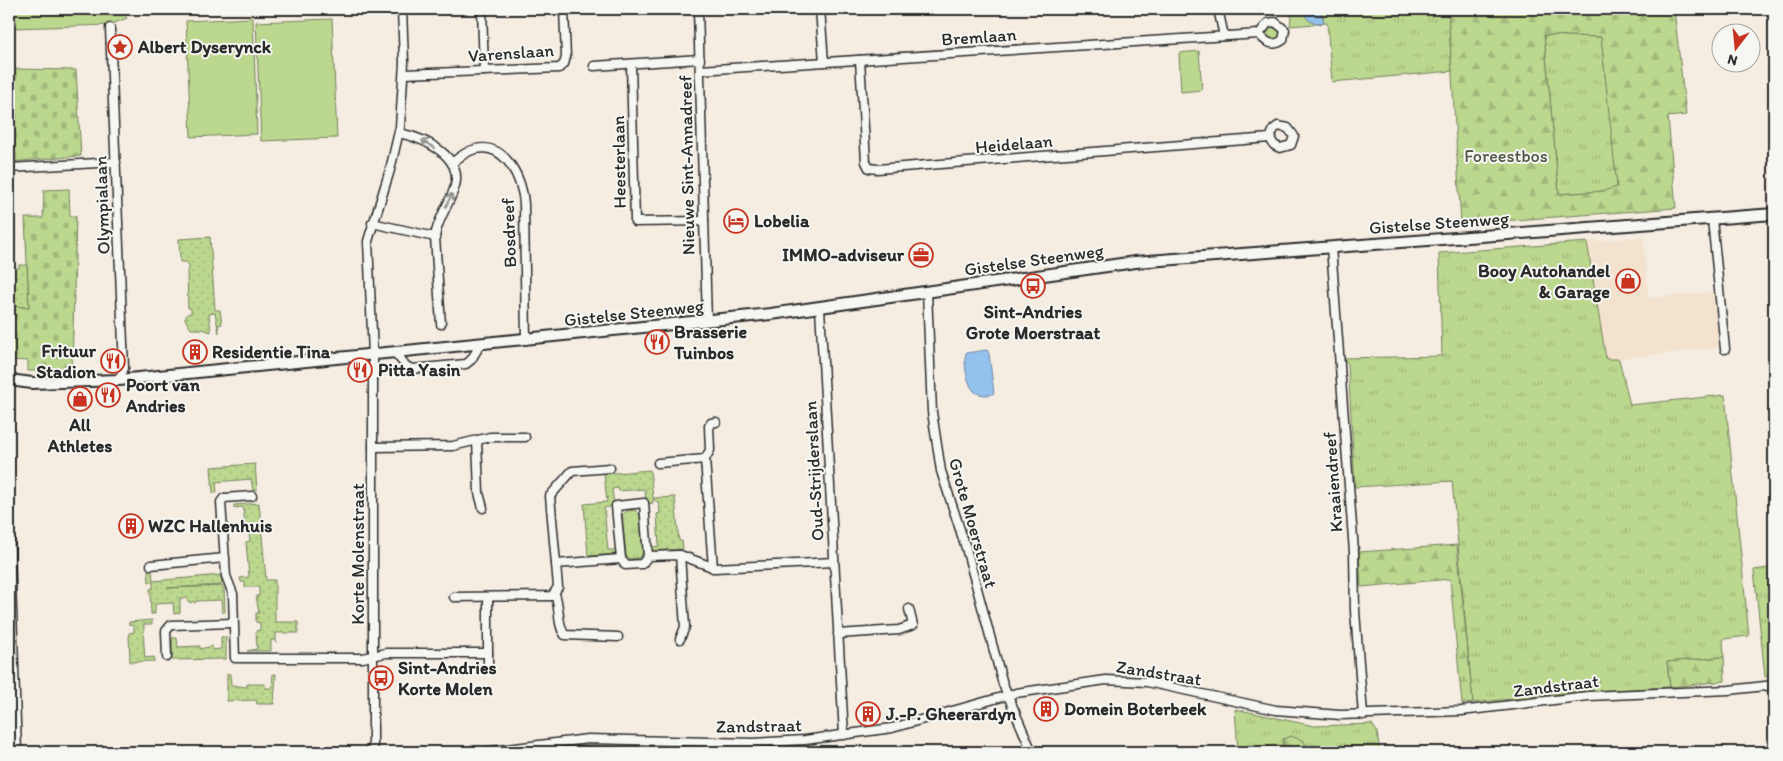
<svg xmlns="http://www.w3.org/2000/svg" width="1783" height="761" viewBox="0 0 1783 761" font-family="Itim,sans-serif">
  <style>
    .built { fill: #f3e3ce }
    .grass { fill: url(#grass-tufts); stroke: #74815c }
    .forest { fill: url(#forest-firs); stroke: #74815c; fill-rule: evenodd }
    .cemetery { fill: url(#cemetery-stones); stroke: #74815c }
    .park { fill: #bcd78e; stroke: #74815c }
    .garden { fill: url(#garden-dots); stroke: #74815c }
    .water { fill: #94c2ee; stroke: #6a86a0 }
    .lines { fill: none; stroke-linecap: round; stroke-linejoin: round }
    .street-casing { stroke: #2b2b2b; stroke-width: 11 }
    .secondary-casing { stroke: #2b2b2b; stroke-width: 14 }
    .street { stroke: #f6f6f2; stroke-width: 8 }
    .secondary { stroke: #f6f6f2; stroke-width: 10 }
    .oneway { stroke: #90908e }
    .labels { text-anchor: middle; dominant-baseline: central; stroke-width: 4; stroke-linejoin: round; paint-order: stroke }
    .street-label { font-size: 18px; fill: #2b2b2b; stroke: #f6f6f2 }
    .poi-label { font-size: 18px; font-weight: bold; fill: #2b2b2b; stroke: #f6f6f2; text-anchor: start }
    .park-label { font-size: 18px; fill: #4f5644; stroke: #f6f6f2 }
  </style>
  <defs>
    <pattern id="grass-tufts" width="24" height="20" patternUnits="userSpaceOnUse" patternTransform="scale(1.25)"><rect width="24" height="20" fill="#bcd78e"/><path d="M3 7l-1-3M5 7V3M7 7l1-3M15 17l-1-3M17 17v-4M19 17l1-3" fill="none" stroke="#a2b97b"/></pattern>
    <pattern id="forest-firs" width="22" height="20" patternUnits="userSpaceOnUse" patternTransform="scale(1.25)"><rect width="22" height="20" fill="#bcd78e"/><path d="M5 1l3.5 6h-7zM16 11l3.5 6h-7z" fill="#a2b97b"/></pattern>
    <pattern id="cemetery-stones" width="16" height="16" patternUnits="userSpaceOnUse" patternTransform="scale(1.25)"><rect width="16" height="16" fill="#bcd78e"/><path d="M2 7V4a2 2 0 0 1 4 0v3zM10 15v-3a2 2 0 0 1 4 0v3z" fill="#a2b97b"/></pattern>
    <pattern id="garden-dots" width="8" height="8" patternUnits="userSpaceOnUse" patternTransform="scale(1.25)"><rect width="8" height="8" fill="#bcd78e"/><path d="M2 2h.1M6 6h.1" fill="none" stroke="#a2b97b" stroke-width="1.8" stroke-linecap="round"/></pattern>
  </defs>
  <rect width="100%" height="100%" fill="#f5ede2"/>
  <filter id="ink" filterUnits="userSpaceOnUse"><feTurbulence type="fractalNoise" baseFrequency=".02" numOctaves="2"/><feDisplacementMap in="SourceGraphic" scale="10" xChannelSelector="R" yChannelSelector="G"/><feConvolveMatrix kernelMatrix="1 2 1 2 8 2 1 2 1" color-interpolation-filters="sRGB"/></filter>
  <g filter="url(#ink)">
    <!-- built -->
    <path class="built" d="M1643,237L1649,298L1714,292L1719,348L1606,360L1587,242Z"/>
    <!-- grass -->
    <g class="grass">
      <path d="M1288,9H1302L1305,16L1324,18L1319,12L1320,9H1448L1452,71L1332,82L1327,23L1290,26L1291,16Z"/>
      <circle cx="1274" cy="33" r="8"/>
      <path d="M1544,35L1601,37L1618,187L1604,191L1559,194Z"/>
      <path d="M1587,242L1606,359H1619L1630,405L1725,395L1749,636L1723,639L1724,657L1667,662L1670,687L1574,692L1473,703L1452,481L1355,487L1348,364L1343,358L1442,356L1439,253Z"/>
      <path d="M635,510L640,515L643,553L639,558L629,559L626,556L622,515L627,511Z"/>
      <path d="M1774,567V676L1765,677L1754,570Z"/>
      <path d="M1235,709L1314,726L1372,724L1377,732L1380,752H1308V747L1283,739V752H1238Z"/>
    </g>
    <!-- forest -->
    <g class="forest">
      <path d="M1448,9H1674L1686,115L1668,117L1676,208L1461,224ZM1544,35L1601,37L1617,187L1604,191L1559,194Z"/>
      <path d="M1457,545L1473,703L1462,704L1450,579L1361,587L1359,552Z"/>
      <path d="M1724,657L1725,681L1670,687L1667,662Z"/>
      <path d="M1291,736L1304,741L1308,752H1283V739Z"/>
    </g>
    <!-- cemetery -->
    <g class="cemetery">
      <path d="M9,69L76,70L81,156L9,162Z"/>
      <path d="M69,189L70,216H76L72,371H28V361L9,360V306L29,307L25,218H43L44,190Z"/>
    </g>
    <!-- park -->
    <g class="park">
      <path d="M9,9H119L127,18L110,25L14,28L9,27Z"/>
      <path d="M253,18L257,134L191,137L186,21Z"/>
      <path d="M332,19L337,138L261,141L256,22Z"/>
      <path d="M1199,51L1202,90L1181,92L1179,53Z"/>
    </g>
    <!-- garden -->
    <g class="garden">
      <path d="M9,232L15,233L13,268H19V265H27L29,307L9,306Z"/>
      <path d="M210,237L215,310H220L222,324L218,325L219,333L215,313L209,314L211,332L202,329H191L185,319L187,314L191,313V308H188L187,270H189V265L186,262H180L179,239Z"/>
      <path d="M255,464L257,490H253L251,479L216,482L217,493H213L211,467Z"/>
      <path d="M650,470L653,498L675,497L679,541H682L683,549L651,551L650,547L659,546L657,514L660,513L659,503L653,499V503L646,504L645,489L619,491L618,488L612,489L614,506L604,508L608,550H617L618,554L588,556L584,504L607,502L604,474Z"/>
      <path d="M259,503L266,580H275V622H298V633H276V643L275,640H271V651H247L257,649L256,631L260,630V623L256,622V613H259L256,596H259V587H245V582H241L240,578L249,577L246,542L250,541L249,534L246,533L243,507L234,508V505Z"/>
      <path d="M148,570H152L153,581L221,575L222,585L168,588L222,586L224,589L225,612H222L221,600L196,601L195,603L192,601L191,603L187,601L186,598H180V613L174,614L173,603L155,604V614H151L150,589L153,588V582H149Z"/>
      <path d="M152,620V624H144C143,637 144,646 145,658L154,657L155,661L130,662L129,633L134,632V626L129,625V622Z"/>
      <path d="M221,637H226V659L172,660V638H177L178,647L200,646V649L212,646L213,650L221,649Z"/>
      <path d="M227,674H230L231,685L247,687V684H265V688H272L273,674H276L274,704H257L256,700L227,701Z"/>
    </g>
    <!-- water -->
    <g class="water">
      <path d="M1302,9H1320L1324,22C1312,25 1306,20 1302,9Z"/>
      <path d="M987,350L989,354L994,393L990,395C985,395 978,395 974,391C967,384 963,362 966,353Z"/>
    </g>
    <g class="lines">
      <!-- street casing -->
      <g class="street-casing">
        <g id="street">
          <path d="M482,9L484,71"/>
          <path d="M698,9L707,321"/>
          <path d="M820,9L824,62"/>
          <path d="M1218,9L1224,36"/>
          <path d="M110,28L124,368L119,380"/>
          <path d="M860,60L866,162L869,168L877,169L1270,138L1274,145L1280,148L1291,145L1294,136L1288,128L1278,126L1274,129L1270,138"/>
          <path d="M631,64L635,222L704,221"/>
          <path d="M594,66L700,59"/>
          <path d="M700,70L1259,34C1266,43 1273,47 1283,40L1285,30L1275,22L1268,23L1259,34"/>
          <path d="M404,74L559,68L564,64L566,57L564,9"/>
          <path d="M399,133C423,138 463,155 455,186C450,204 437,219 435,237L441,324"/>
          <path d="M452,163C459,157 467,151 476,149C506,142 523,181 524,204L526,340"/>
          <path d="M9,168L116,162"/>
          <path d="M1712,219L1725,349"/>
          <path d="M372,223L435,237"/>
          <path d="M1331,247L1354,552L1355,611L1363,715"/>
          <path d="M927,292L932,412L941,471L966,548L1003,684L1032,752"/>
          <path d="M820,308L844,735"/>
          <path d="M395,353L406,366L412,369L466,364L471,360L480,345"/>
          <path d="M477,440L479,493L483,508"/>
          <path d="M373,447L453,446L490,437H525"/>
          <path d="M658,463L705,459"/>
          <path d="M252,496L224,498L221,502L226,576L233,594L235,658H363L386,653H488V598"/>
          <path d="M9,523L17,752"/>
          <path d="M621,559L616,506L644,503L648,556"/>
          <path d="M556,564L550,496L572,471L610,468"/>
          <path d="M151,565L225,558"/>
          <path d="M713,568L705,459L710,450L709,426L711,423L716,422"/>
          <path d="M555,594C560,606 557,626 565,635L618,637"/>
          <path d="M454,597L552,596L558,587L556,564L621,559L625,565L642,564L648,556L680,555L715,568L834,562"/>
          <path d="M838,634L899,630L913,625L909,609"/>
          <path d="M680,639L685,627L680,555"/>
          <path d="M167,657L166,631L171,625L233,623"/>
          <path d="M488,667V653"/>
          <path d="M373,752V355L368,241L390,170L400,127L404,62L402,9"/>
          <path d="M483,752L588,739L753,743L805,740L892,728L1016,693L1106,680L1147,682L1276,710L1340,715L1461,711L1588,696L1729,690L1774,685"/>
        </g>
      </g>
      <!-- secondary casing -->
      <g class="secondary-casing">
        <path id="secondary" d="M9,380L32,383L119,380L771,314L1135,262L1774,214"/>
      </g>
      <!-- street -->
      <use href="#street" class="street"/>
      <!-- secondary -->
      <use href="#secondary" class="secondary"/>
    </g>
    <!-- one-way arrows -->
    <defs><path id="oneway-shaft" d="M-6 0H5M1.5-3L5.5 0L1.5 3" fill="none" stroke-width="1.6" stroke-linecap="round" stroke-linejoin="round" transform="scale(1.25)"/></defs>
    <g class="oneway">
      <use href="#oneway-shaft" transform="translate(428 144) rotate(-149)"/>
      <use href="#oneway-shaft" transform="translate(449 200) rotate(-65)"/>
    </g>
  </g>
  <!-- icons -->
  <defs>
    <g id="sight-ring" transform="scale(1.25)"><circle r="9.5" fill="#f6f6f2" stroke="#c8321e" stroke-width="1.5"/><path d="M0-6L1.8-2.2L6-1.7L2.9 1.2L3.7 5.4L0 3.3L-3.7 5.4L-2.9 1.2L-6-1.7L-1.8-2.2Z" fill="#c8321e"/></g>
    <g id="hotel-ring" transform="scale(1.25)"><circle r="9.5" fill="#f6f6f2" stroke="#c8321e" stroke-width="1.5"/><path d="M-6-4.5h1.5V1H6V5H4.5V3h-9V5H-6ZM-4 0a1.8 1.8 0 1 1 3.6 0ZM.5 0V-2.5h3Q6-2.5 6 0Z" fill="#c8321e"/></g>
    <g id="office-ring" transform="scale(1.25)"><circle r="9.5" fill="#f6f6f2" stroke="#c8321e" stroke-width="1.5"/><path d="M-6-3h4V-5.5h4V-3h4V5H-6ZM-1-4.5V-3h2v-1.5ZM-6 0V1H6V0Z" fill="#c8321e"/></g>
    <g id="shop-ring" transform="scale(1.25)"><circle r="9.5" fill="#f6f6f2" stroke="#c8321e" stroke-width="1.5"/><path d="M-5-2.5h2.3a2.7 3.5 0 0 1 5.4 0H5L5.5 6h-11ZM-1.5-2.5h3a1.5 2.3 0 0 0-3 0Z" fill="#c8321e"/></g>
    <g id="bus-ring" transform="scale(1.25)"><circle r="9.5" fill="#f6f6f2" stroke="#c8321e" stroke-width="1.5"/><path d="M-5-6H5V4H4V6H2V4H-2V6H-4V4H-5ZM-3.5-4V0h7V-4ZM-3.5 1.2v1.5H-2V1.2ZM2 1.2v1.5H3.5V1.2Z" fill="#c8321e"/></g>
    <g id="restaurant-ring" transform="scale(1.25)"><circle r="9.5" fill="#f6f6f2" stroke="#c8321e" stroke-width="1.5"/><path d="M-5-6h1v4h1v-4h1v4h1v-4h1v5L-1.5 .5V6h-2V.5L-5-1ZM5-6V6H3V1.5H1.5Q1.5-4 5-6Z" fill="#c8321e"/></g>
    <g id="building-ring" transform="scale(1.25)"><circle r="9.5" fill="#f6f6f2" stroke="#c8321e" stroke-width="1.5"/><path d="M-4-6H4V6H1V3H-1V6H-4ZM-2.5-4.3h1.7v1.8h-1.7ZM.8-4.3h1.7v1.8H.8ZM-2.5-1h1.7V.8h-1.7ZM.8-1h1.7V.8H.8Z" fill="#c8321e"/></g>
  </defs>
  <g fill-rule="evenodd">
    <use href="#sight-ring" x="120" y="47"/>
    <use href="#hotel-ring" x="736" y="221"/>
    <use href="#office-ring" x="921" y="255"/>
    <use href="#shop-ring" x="1628" y="281"/>
    <use href="#bus-ring" x="1033" y="286"/>
    <use href="#restaurant-ring" x="657" y="342"/>
    <use href="#building-ring" x="195" y="352"/>
    <use href="#restaurant-ring" x="113" y="361"/>
    <use href="#restaurant-ring" x="360" y="370"/>
    <use href="#restaurant-ring" x="108" y="395"/>
    <use href="#shop-ring" x="80" y="399"/>
    <use href="#building-ring" x="131" y="526"/>
    <use href="#bus-ring" x="381" y="678"/>
    <use href="#building-ring" x="1046" y="709"/>
    <use href="#building-ring" x="868" y="714"/>
  </g>
  <g class="labels">
    <!-- street labels -->
    <g class="street-label">
      <text transform="translate(979 37) rotate(-4)">Bremlaan</text>
      <text transform="translate(511 53) rotate(-4)">Varenslaan</text>
      <text transform="translate(1014 144) rotate(-5)">Heidelaan</text>
      <text transform="translate(619 162) rotate(-91)">Heesterlaan</text>
      <text transform="translate(687 165) rotate(-91)">Nieuwe Sint-Annadreef</text>
      <text transform="translate(102 205) rotate(-92)">Olympialaan</text>
      <text transform="translate(1439 223) rotate(-4)">Gistelse Steenweg</text>
      <text transform="translate(509 233) rotate(-92)">Bosdreef</text>
      <text transform="translate(1034 260) rotate(-8)">Gistelse Steenweg</text>
      <text transform="translate(634 313) rotate(-6)">Gistelse Steenweg</text>
      <text transform="translate(814 471) rotate(-93)">Oud-Strijderslaan</text>
      <text transform="translate(1333 482) rotate(-94)">Kraaiendreef</text>
      <text transform="translate(973 523) rotate(74)">Grote Moerstraat</text>
      <text transform="translate(358 554) rotate(-90)">Korte Molenstraat</text>
      <text transform="translate(1159 673) rotate(9)">Zandstraat</text>
      <text transform="translate(1556 686) rotate(-7)">Zandstraat</text>
      <text transform="translate(759 726) rotate(-1)">Zandstraat</text>
    </g>
    <!-- poi labels -->
    <g class="poi-label">
      <text x="138" y="47">Albert Dyserynck</text>
      <text x="754" y="221">Lobelia</text>
      <text x="904" y="255" text-anchor="end">IMMO-adviseur</text>
      <text x="1610" y="271" text-anchor="end">Booy Autohandel<tspan x="1610" dy="21">&amp; Garage</tspan></text>
      <text x="1033" y="312" text-anchor="middle">Sint-Andries<tspan x="1033" dy="21">Grote Moerstraat</tspan></text>
      <text x="674" y="332">Brasserie<tspan x="674" dy="21">Tuinbos</tspan></text>
      <text x="96" y="351" text-anchor="end">Frituur<tspan x="96" dy="21">Stadion</tspan></text>
      <text x="212" y="352">Residentie Tina</text>
      <text x="378" y="370">Pitta Yasin</text>
      <text x="126" y="385">Poort van<tspan x="126" dy="21">Andries</tspan></text>
      <text x="80" y="425" text-anchor="middle">All<tspan x="80" dy="21">Athletes</tspan></text>
      <text x="148" y="526">WZC Hallenhuis</text>
      <text x="398" y="668">Sint-Andries<tspan x="398" dy="21">Korte Molen</tspan></text>
      <text x="1064" y="709">Domein Boterbeek</text>
      <text x="886" y="714">J.-P. Gheerardyn</text>
    </g>
    <!-- park labels -->
    <g class="park-label">
      <text x="1506" y="156">Foreestbos</text>
    </g>
  </g>
  <!-- margin -->
  <rect width="1783" height="761" fill="none" stroke="#f6f6f2" stroke-width="30"/>
  <rect x="15" y="15" width="1753" height="731" fill="none" stroke="#2b2b2b" stroke-width="2" filter="url(#ink)"/>
  <!-- north arrow -->
  <g transform="translate(1736 48) rotate(196)"><circle r="24" fill="#f6f6f2" stroke="#a5a5a2"/>
  <path d="M0-4L9 19L0 12L-9 19Z" fill="#c8321e"/>
  <text y="-8" font-size="14" font-weight="bold" text-anchor="middle" fill="#2b2b2b">N</text>
  </g>
</svg>
